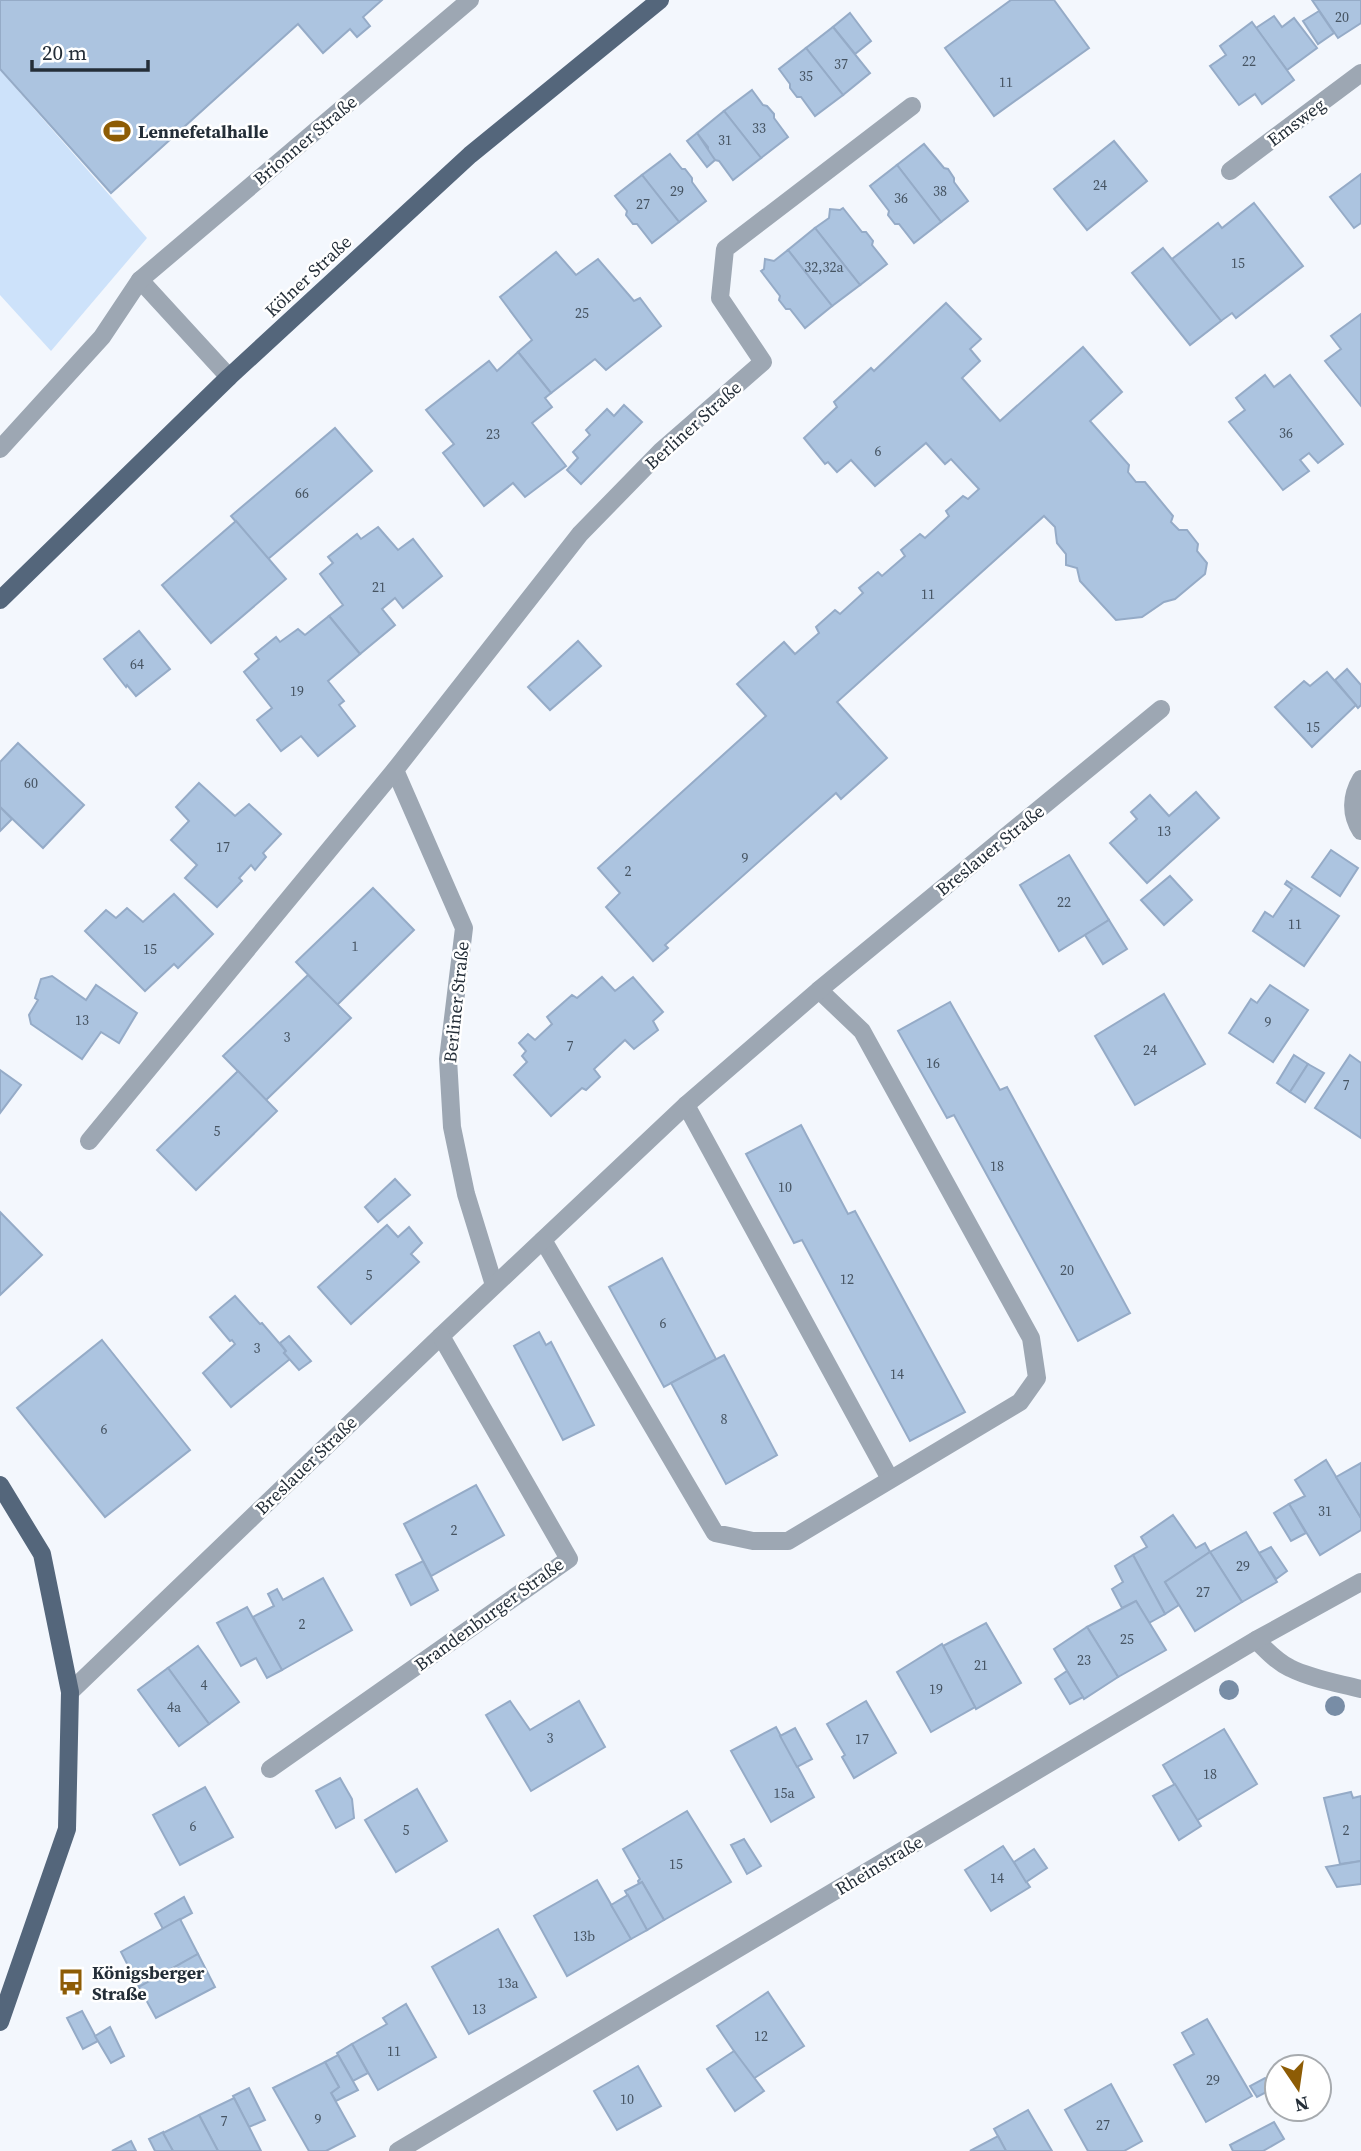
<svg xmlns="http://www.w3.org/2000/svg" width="1361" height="2151" viewBox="0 0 1361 2151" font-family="'Source Serif 4',serif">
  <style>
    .green { fill: #cde2fa }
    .building { fill: #acc4e0; stroke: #95abc7; stroke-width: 2 }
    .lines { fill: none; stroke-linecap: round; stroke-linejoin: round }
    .minor { stroke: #9da7b3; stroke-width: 18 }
    .major { stroke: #54667b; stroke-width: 18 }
    .tree { fill: #788da6 }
    .labels { text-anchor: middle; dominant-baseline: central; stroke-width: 5; stroke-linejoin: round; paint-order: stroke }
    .number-label { font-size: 14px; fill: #465462 }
    .street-label { font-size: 18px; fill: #242e38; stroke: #fff }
    .poi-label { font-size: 18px; font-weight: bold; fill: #242e38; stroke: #fff; text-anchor: start }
  </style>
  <rect width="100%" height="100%" fill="#f3f7fd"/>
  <!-- green -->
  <path class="green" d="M0,70L147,238L51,351L0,295Z"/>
  <!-- building -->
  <g class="building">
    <path d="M0,0H382L363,17L370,26L357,37L350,29L323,53L298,24L111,193L0,69Z"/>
    <path d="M1011,0H1054L1089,48L994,116L945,48Z"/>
    <path d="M1312,0H1361V23L1338,38Z"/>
    <path d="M1319,11L1334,33L1318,44L1303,21Z"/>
    <path d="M850,13L871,41L855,54L833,27Z"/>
    <path d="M1274,16L1282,27L1294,18L1317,48L1287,70L1256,28Z"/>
    <path d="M1252,22L1294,80L1262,104L1255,94L1239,105L1210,66L1226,55L1220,46Z"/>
    <path d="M833,27L870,73L843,95L806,48Z"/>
    <path d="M806,48L843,95L815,116L801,97H797L790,88V84L779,69Z"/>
    <path d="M752,90L763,105L767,106L774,114V118L788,137L761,158L724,111Z"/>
    <path d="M724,111L761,158L733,180L719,161L715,160L708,152V147L697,133Z"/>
    <path d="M697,133L715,160L707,167L687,141Z"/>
    <path d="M1114,141L1147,181L1087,230L1054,189Z"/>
    <path d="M924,144L944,168L948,169L954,178V182L968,201L941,222L897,165Z"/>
    <path d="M670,154L682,169H685L692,178V182L706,201L679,222L642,175Z"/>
    <path d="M897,165L941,222L914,243L899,224H895L888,215L889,211L870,186Z"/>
    <path d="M1361,174V223L1354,228L1330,197Z"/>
    <path d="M642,175L679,222L652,243L637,224H633L626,215L627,211L615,196Z"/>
    <path d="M1254,203L1303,266L1236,318L1232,313L1221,321L1172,259L1218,223L1222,228Z"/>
    <path d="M843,208L862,232H866L873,241L872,245L887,264L860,285L815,228L829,218L830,209L840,210Z"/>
    <path d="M815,228L860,285L832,306L788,250Z"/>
    <path d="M1163,248L1221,321L1190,345L1132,273Z"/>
    <path d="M788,250L832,306L805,328L790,309H786L779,300L780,296L761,271L764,269L765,259L774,261Z"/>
    <path d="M556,252L576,275L598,259L634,301L640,298L661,326L606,370L595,359L551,393L518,352L532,340L500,297Z"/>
    <path d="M946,303L981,339L970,349L980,361L962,378L1000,421L1083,347L1122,392L1090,421L1129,465L1128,472L1136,482H1145L1173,516L1171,522L1179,530H1187L1198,544L1197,551L1207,563L1205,574L1175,599L1164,602L1142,617L1116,620L1080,581L1077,568L1066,565V554L1057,543L1055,527L1044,516L837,702L887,758L841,799L836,793L665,945L668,948L653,961L606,907L620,893L598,868L766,716L737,684L784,642L795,654L819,633L816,627L835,610L840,614L863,593L859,588L878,572L882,576L905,556L901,550L920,534L925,538L949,516L946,511L963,496L968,499L979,489L951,459L945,464L926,443L875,486L851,460L837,472L828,462L825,464L804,438L837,407L834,402L871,368L874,371Z"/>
    <path d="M1361,314V406L1325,361L1341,349L1331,336Z"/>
    <path d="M518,352L551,393L545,398L552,407L532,423L566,466L525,497L513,483L484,506L443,453L454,444L426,410L489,361L497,371Z"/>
    <path d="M1265,375L1274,387L1290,375L1343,444L1318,463L1309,453L1300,460L1309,471L1283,490L1229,422L1245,410L1236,398Z"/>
    <path d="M624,405L642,422L581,484L567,470L578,458L573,452L590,435L586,430L607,409L614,416Z"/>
    <path d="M335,428L372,471L268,559L231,516Z"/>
    <path d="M236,521L286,579L211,643L162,585Z"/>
    <path d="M378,527L398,550L413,539L442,576L403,608L395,598L382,609L395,625L360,654L329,616L343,605L320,574L333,563L328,557L357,534L361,539Z"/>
    <path d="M329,616L360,654L328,681L344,701L339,705L355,726L318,756L301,736L281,751L257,720L272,708L244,672L259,659L255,654L276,637L280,642L298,629L305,635Z"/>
    <path d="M139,631L170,669L136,696L127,685L126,687L104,659Z"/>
    <path d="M578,641L601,666L550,710L528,687Z"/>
    <path d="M1347,669L1361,685V705L1358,708L1335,680Z"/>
    <path d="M1327,672L1356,705L1312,747L1275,707L1304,681L1310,686Z"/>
    <path d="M18,743L84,805L43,848L0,807V762Z"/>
    <path d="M199,783L235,816L249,804L281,834L263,853L266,857L255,870L251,865L239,878L242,881L217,907L185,878L197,865L171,840L189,821L176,807Z"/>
    <path d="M1196,792L1219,818L1147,883L1110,843L1137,819L1131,812L1150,795L1169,816Z"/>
    <path d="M0,807L12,819L0,831Z"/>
    <path d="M1331,850L1358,868L1340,896L1312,877Z"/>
    <path d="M1069,855L1109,920L1059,951L1020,885Z"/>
    <path d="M1170,876L1192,900L1164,925L1141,900Z"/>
    <path d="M1287,881L1339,916L1304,966L1253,931L1265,912L1273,917L1292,889L1285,884Z"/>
    <path d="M373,888L414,930L337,1005L296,962Z"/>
    <path d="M174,894L213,934L178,968L174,964L145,991L85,931L106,910L116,918L127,908L143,922Z"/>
    <path d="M1109,920L1127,949L1103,964L1085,935Z"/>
    <path d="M308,975L351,1018L266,1100L223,1056Z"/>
    <path d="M52,976L86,1000L96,985L137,1013L119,1043L101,1032L82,1059L31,1024L29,1015L38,1000L35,998L41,979Z"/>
    <path d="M602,977L615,991L633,977L663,1012L653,1021L658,1030L634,1049L625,1040L594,1069L600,1077L586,1090L582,1088L551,1116L514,1075L527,1062L522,1056L526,1051L519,1043L528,1034L535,1040L552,1024L547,1017L572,995L577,998Z"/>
    <path d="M1270,985L1308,1010L1273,1062L1229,1033L1251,999L1257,1003Z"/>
    <path d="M1164,994L1205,1064L1135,1105L1095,1036Z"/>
    <path d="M950,1002L1000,1090L1007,1087L1130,1313L1078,1341L954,1115L947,1118L898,1031Z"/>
    <path d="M1294,1055L1308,1064L1290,1092L1277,1083Z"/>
    <path d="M1350,1055L1361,1063V1138L1315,1108Z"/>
    <path d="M1308,1064L1324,1073L1305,1102L1290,1092Z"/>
    <path d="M0,1070L21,1085L0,1113Z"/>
    <path d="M238,1071L277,1111L196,1190L157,1150Z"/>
    <path d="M801,1125L848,1214L855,1211L965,1412L910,1441L802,1240L794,1243L746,1154Z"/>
    <path d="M395,1179L410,1195L378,1222L365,1207Z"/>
    <path d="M0,1212L42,1255L0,1295Z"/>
    <path d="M387,1225L398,1237L409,1227L422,1243L411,1254L419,1262L351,1324L318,1287Z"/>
    <path d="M662,1258L716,1359L664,1387L609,1287Z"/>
    <path d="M235,1296L260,1324L262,1323L286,1351L284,1353L290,1359L231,1407L203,1373L235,1344L232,1340L230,1341L210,1317Z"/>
    <path d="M539,1332L546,1345L551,1342L594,1425L563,1440L514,1346Z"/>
    <path d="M289,1336L311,1361L299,1370L284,1353L286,1351L280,1343Z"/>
    <path d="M102,1340L190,1450L105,1517L17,1408Z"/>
    <path d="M724,1355L777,1455L726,1484L671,1383Z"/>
    <path d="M1326,1460L1361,1518V1530L1320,1555L1289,1504L1305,1496L1295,1480Z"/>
    <path d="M1361,1463V1518L1336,1477Z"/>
    <path d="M476,1485L504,1535L431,1576L404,1524Z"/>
    <path d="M1289,1504L1306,1533L1291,1541L1274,1513Z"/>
    <path d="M1173,1515L1196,1548L1205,1543L1210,1552L1165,1582L1179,1605L1165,1614L1133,1555L1147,1547L1141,1537Z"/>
    <path d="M1246,1532L1277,1582L1242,1602L1210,1552Z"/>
    <path d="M1271,1547L1287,1571L1276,1579L1259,1553Z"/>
    <path d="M1210,1552L1242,1602L1195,1631L1165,1582Z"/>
    <path d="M1133,1555L1165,1614L1149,1623L1136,1601L1122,1608L1112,1589L1123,1582L1115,1566Z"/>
    <path d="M423,1561L438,1590L411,1605L396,1575Z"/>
    <path d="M323,1578L352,1630L282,1670L253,1617L274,1606L268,1594L277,1589L283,1600Z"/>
    <path d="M1136,1601L1166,1650L1118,1677L1087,1627Z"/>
    <path d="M247,1607L282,1670L267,1678L256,1658L241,1666L217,1623Z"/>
    <path d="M986,1623L1021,1683L976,1709L943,1646Z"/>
    <path d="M1087,1627L1118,1677L1084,1699L1054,1649Z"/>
    <path d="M942,1644L975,1707L931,1732L897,1672Z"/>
    <path d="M198,1646L239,1702L209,1724L168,1668Z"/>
    <path d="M168,1668L209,1724L179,1746L138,1690Z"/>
    <path d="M1067,1671L1083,1697L1070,1704L1055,1679Z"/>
    <path d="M510,1701L530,1730L579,1701L605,1747L531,1791L486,1715Z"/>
    <path d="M866,1701L896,1753L854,1778L842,1757L845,1755L827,1724Z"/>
    <path d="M776,1727L814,1797L771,1822L731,1751Z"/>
    <path d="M795,1728L812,1759L797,1767L780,1736Z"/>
    <path d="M1224,1729L1257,1784L1196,1821L1163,1765Z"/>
    <path d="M340,1778L352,1799L354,1818L336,1828L316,1791Z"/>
    <path d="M1175,1784L1201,1826L1179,1840L1153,1796Z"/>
    <path d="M205,1787L233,1837L180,1865L153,1815Z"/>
    <path d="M417,1789L447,1841L396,1872L365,1820Z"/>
    <path d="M1351,1792L1353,1798L1361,1796V1861L1340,1864L1324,1798Z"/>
    <path d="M687,1811L731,1882L664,1920L642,1882L639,1884L638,1881L640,1879L623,1849Z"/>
    <path d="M744,1839L761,1866L747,1874L731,1845Z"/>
    <path d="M1003,1846L1030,1887L991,1911L965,1870Z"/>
    <path d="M1034,1849L1047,1868L1026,1882L1014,1862Z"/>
    <path d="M1361,1861V1884L1337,1887L1326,1867Z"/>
    <path d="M597,1880L631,1939L567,1976L534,1916Z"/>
    <path d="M642,1882L664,1920L647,1930L625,1891Z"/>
    <path d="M628,1895L647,1930L631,1939L611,1905Z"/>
    <path d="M184,1897L192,1913L163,1929L155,1914Z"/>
    <path d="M180,1919L198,1954L139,1987L121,1952Z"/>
    <path d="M498,1929L536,1997L469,2034L432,1967Z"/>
    <path d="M198,1954L215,1987L156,2018L139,1987Z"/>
    <path d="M768,1992L804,2046L753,2079L717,2026Z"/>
    <path d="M406,2004L436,2057L378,2090L352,2044L387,2024L383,2018Z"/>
    <path d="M82,2011L98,2041L83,2049L67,2018Z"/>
    <path d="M1207,2019L1252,2096L1206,2122L1174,2065L1194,2054L1182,2033Z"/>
    <path d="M110,2027L124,2056L111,2063L95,2036Z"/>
    <path d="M352,2044L368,2073L353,2081L337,2053Z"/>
    <path d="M734,2051L764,2091L735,2111L707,2069Z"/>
    <path d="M338,2055L358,2090L336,2101L331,2093L339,2087L325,2062Z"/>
    <path d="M325,2062L339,2087L331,2093L355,2136L326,2151H309L273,2088Z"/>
    <path d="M638,2066L661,2106L617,2130L594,2091Z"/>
    <path d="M1265,2078L1272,2089L1257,2097L1250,2086Z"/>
    <path d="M1111,2084L1142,2141L1124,2151H1088L1065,2110Z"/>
    <path d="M249,2088L265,2120L249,2127L233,2096Z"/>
    <path d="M234,2098L249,2127L261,2151H218L199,2115Z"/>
    <path d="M1028,2110L1052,2151H1006L994,2129Z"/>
    <path d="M199,2115L218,2151H173L163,2133Z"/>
    <path d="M1274,2122L1284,2139L1263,2151H1233L1230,2145Z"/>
    <path d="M163,2132V2133L173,2151H155L149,2139Z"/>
    <path d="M998,2136L1006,2151H970Z"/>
    <path d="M131,2141L136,2151H112Z"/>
  </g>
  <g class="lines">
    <!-- minor -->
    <g class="minor">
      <path d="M1230,171L1361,73"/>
      <path d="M140,280L229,377"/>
      <path d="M0,449L102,337L140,280L470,0"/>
      <path d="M395,770L464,928L448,1059L452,1127L466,1194L494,1285"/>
      <path d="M1361,779C1351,796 1350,814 1361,831"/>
      <path d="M686,1105L890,1479"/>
      <path d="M89,1141L395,770L580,534L661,451L763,362L720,298L725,249L912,106"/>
      <path d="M543,1240L715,1533L753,1541H788L1020,1402L1037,1378L1031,1338L862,1031L819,990"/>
      <path d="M1256,1640C1266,1650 1277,1662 1290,1668C1312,1679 1338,1683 1361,1689"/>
      <path d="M70,1692L441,1336L686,1105L819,990L1161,709"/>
      <path d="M270,1769L569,1559L441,1336"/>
      <path d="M398,2151L1256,1640L1361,1582"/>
    </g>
    <!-- major -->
    <g class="major">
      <path d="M0,600L229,377L470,155L660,0"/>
      <path d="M0,1485L42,1554L70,1692L67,1829L0,2022"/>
    </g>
  </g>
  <!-- trees -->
  <g class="tree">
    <circle cx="1229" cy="1690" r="10"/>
    <circle cx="1335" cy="1706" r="10"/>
  </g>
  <!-- icons -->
  <defs>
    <g id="stadium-bare" transform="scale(2.1)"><path d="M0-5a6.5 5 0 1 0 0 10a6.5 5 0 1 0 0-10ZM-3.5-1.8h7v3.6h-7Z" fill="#8d5c05" stroke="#fff" stroke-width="2.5" paint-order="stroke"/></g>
    <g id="bus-bare" transform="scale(2.1)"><path d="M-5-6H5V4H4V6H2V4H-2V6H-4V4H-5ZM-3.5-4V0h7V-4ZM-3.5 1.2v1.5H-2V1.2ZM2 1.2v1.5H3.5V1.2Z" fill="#8d5c05" stroke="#fff" stroke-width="2.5" paint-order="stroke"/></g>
  </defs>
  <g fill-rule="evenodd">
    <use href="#stadium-bare" x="117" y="131"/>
    <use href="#bus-bare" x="71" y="1982"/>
  </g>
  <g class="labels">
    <!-- number labels -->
    <g class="number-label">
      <text x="1342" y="17">20</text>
      <text x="1249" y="61">22</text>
      <text x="841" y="64">37</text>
      <text x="806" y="76">35</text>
      <text x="1006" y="82">11</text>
      <text x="759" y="128">33</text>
      <text x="725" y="140">31</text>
      <text x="1100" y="185">24</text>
      <text x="677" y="191">29</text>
      <text x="940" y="191">38</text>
      <text x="901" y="198">36</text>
      <text x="643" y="204">27</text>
      <text x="1238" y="263">15</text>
      <text x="824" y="267">32,32a</text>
      <text x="582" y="313">25</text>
      <text x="1286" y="433">36</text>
      <text x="493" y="434">23</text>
      <text x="878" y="451">6</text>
      <text x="302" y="493">66</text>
      <text x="379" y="587">21</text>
      <text x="928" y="594">11</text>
      <text x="137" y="664">64</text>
      <text x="297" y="691">19</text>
      <text x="1313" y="727">15</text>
      <text x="31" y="783">60</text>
      <text x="1164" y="831">13</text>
      <text x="223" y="847">17</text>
      <text x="745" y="858">9</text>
      <text x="628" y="871">2</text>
      <text x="1064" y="902">22</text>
      <text x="1295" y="924">11</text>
      <text x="355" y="946">1</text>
      <text x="150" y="949">15</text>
      <text x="82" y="1020">13</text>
      <text x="1268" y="1022">9</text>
      <text x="287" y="1037">3</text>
      <text x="570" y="1046">7</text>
      <text x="1150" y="1050">24</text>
      <text x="933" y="1063">16</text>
      <text x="1346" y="1085">7</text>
      <text x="217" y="1131">5</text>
      <text x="997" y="1166">18</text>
      <text x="785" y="1187">10</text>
      <text x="1067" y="1270">20</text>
      <text x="369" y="1275">5</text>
      <text x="847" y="1279">12</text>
      <text x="663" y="1323">6</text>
      <text x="257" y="1348">3</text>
      <text x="897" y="1374">14</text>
      <text x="724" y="1419">8</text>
      <text x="104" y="1429">6</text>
      <text x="1325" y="1511">31</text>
      <text x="454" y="1530">2</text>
      <text x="1243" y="1566">29</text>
      <text x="1203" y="1592">27</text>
      <text x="302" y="1624">2</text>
      <text x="1127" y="1639">25</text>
      <text x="1084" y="1660">23</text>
      <text x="981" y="1665">21</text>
      <text x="204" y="1685">4</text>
      <text x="936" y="1689">19</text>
      <text x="174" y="1707">4a</text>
      <text x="550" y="1738">3</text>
      <text x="862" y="1739">17</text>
      <text x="1210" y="1774">18</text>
      <text x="784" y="1793">15a</text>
      <text x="193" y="1826">6</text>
      <text x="406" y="1830">5</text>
      <text x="1346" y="1830">2</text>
      <text x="676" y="1864">15</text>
      <text x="997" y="1878">14</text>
      <text x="584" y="1936">13b</text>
      <text x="508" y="1983">13a</text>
      <text x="479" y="2009">13</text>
      <text x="761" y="2036">12</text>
      <text x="394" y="2051">11</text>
      <text x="1213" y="2080">29</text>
      <text x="627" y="2099">10</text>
      <text x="318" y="2119">9</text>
      <text x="224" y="2121">7</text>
      <text x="1103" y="2125">27</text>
    </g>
    <!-- street labels -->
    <g class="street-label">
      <text transform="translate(1296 122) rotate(-37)">Emsweg</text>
      <text transform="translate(305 140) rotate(-40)">Brionner Straße</text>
      <text transform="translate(308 276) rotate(-43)">Kölner Straße</text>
      <text transform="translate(693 425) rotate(-42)">Berliner Straße</text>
      <text transform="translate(990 850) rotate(-39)">Breslauer Straße</text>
      <text transform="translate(456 1002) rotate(-84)">Berliner Straße</text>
      <text transform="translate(306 1465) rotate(-44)">Breslauer Straße</text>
      <text transform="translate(489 1614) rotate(-36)">Brandenburger Straße</text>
      <text transform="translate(879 1865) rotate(-31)">Rheinstraße</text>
    </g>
    <!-- poi labels -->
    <g class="poi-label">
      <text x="138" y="131">Lennefetalhalle</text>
      <text x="92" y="1972">Königsberger<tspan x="92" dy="21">Straße</tspan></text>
    </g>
  </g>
  <!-- north arrow -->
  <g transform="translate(1298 2088) rotate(167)"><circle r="33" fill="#ffffff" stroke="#a7abaf" stroke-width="2"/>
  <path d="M0-5L12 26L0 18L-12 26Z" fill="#8d5c05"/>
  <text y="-10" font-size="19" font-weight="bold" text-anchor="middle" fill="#242e38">N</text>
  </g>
  <!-- scale -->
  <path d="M32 60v10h116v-10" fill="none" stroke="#242e38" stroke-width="3.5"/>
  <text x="42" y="60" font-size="21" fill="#242e38" stroke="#ffffff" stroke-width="5" paint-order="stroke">20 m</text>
</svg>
